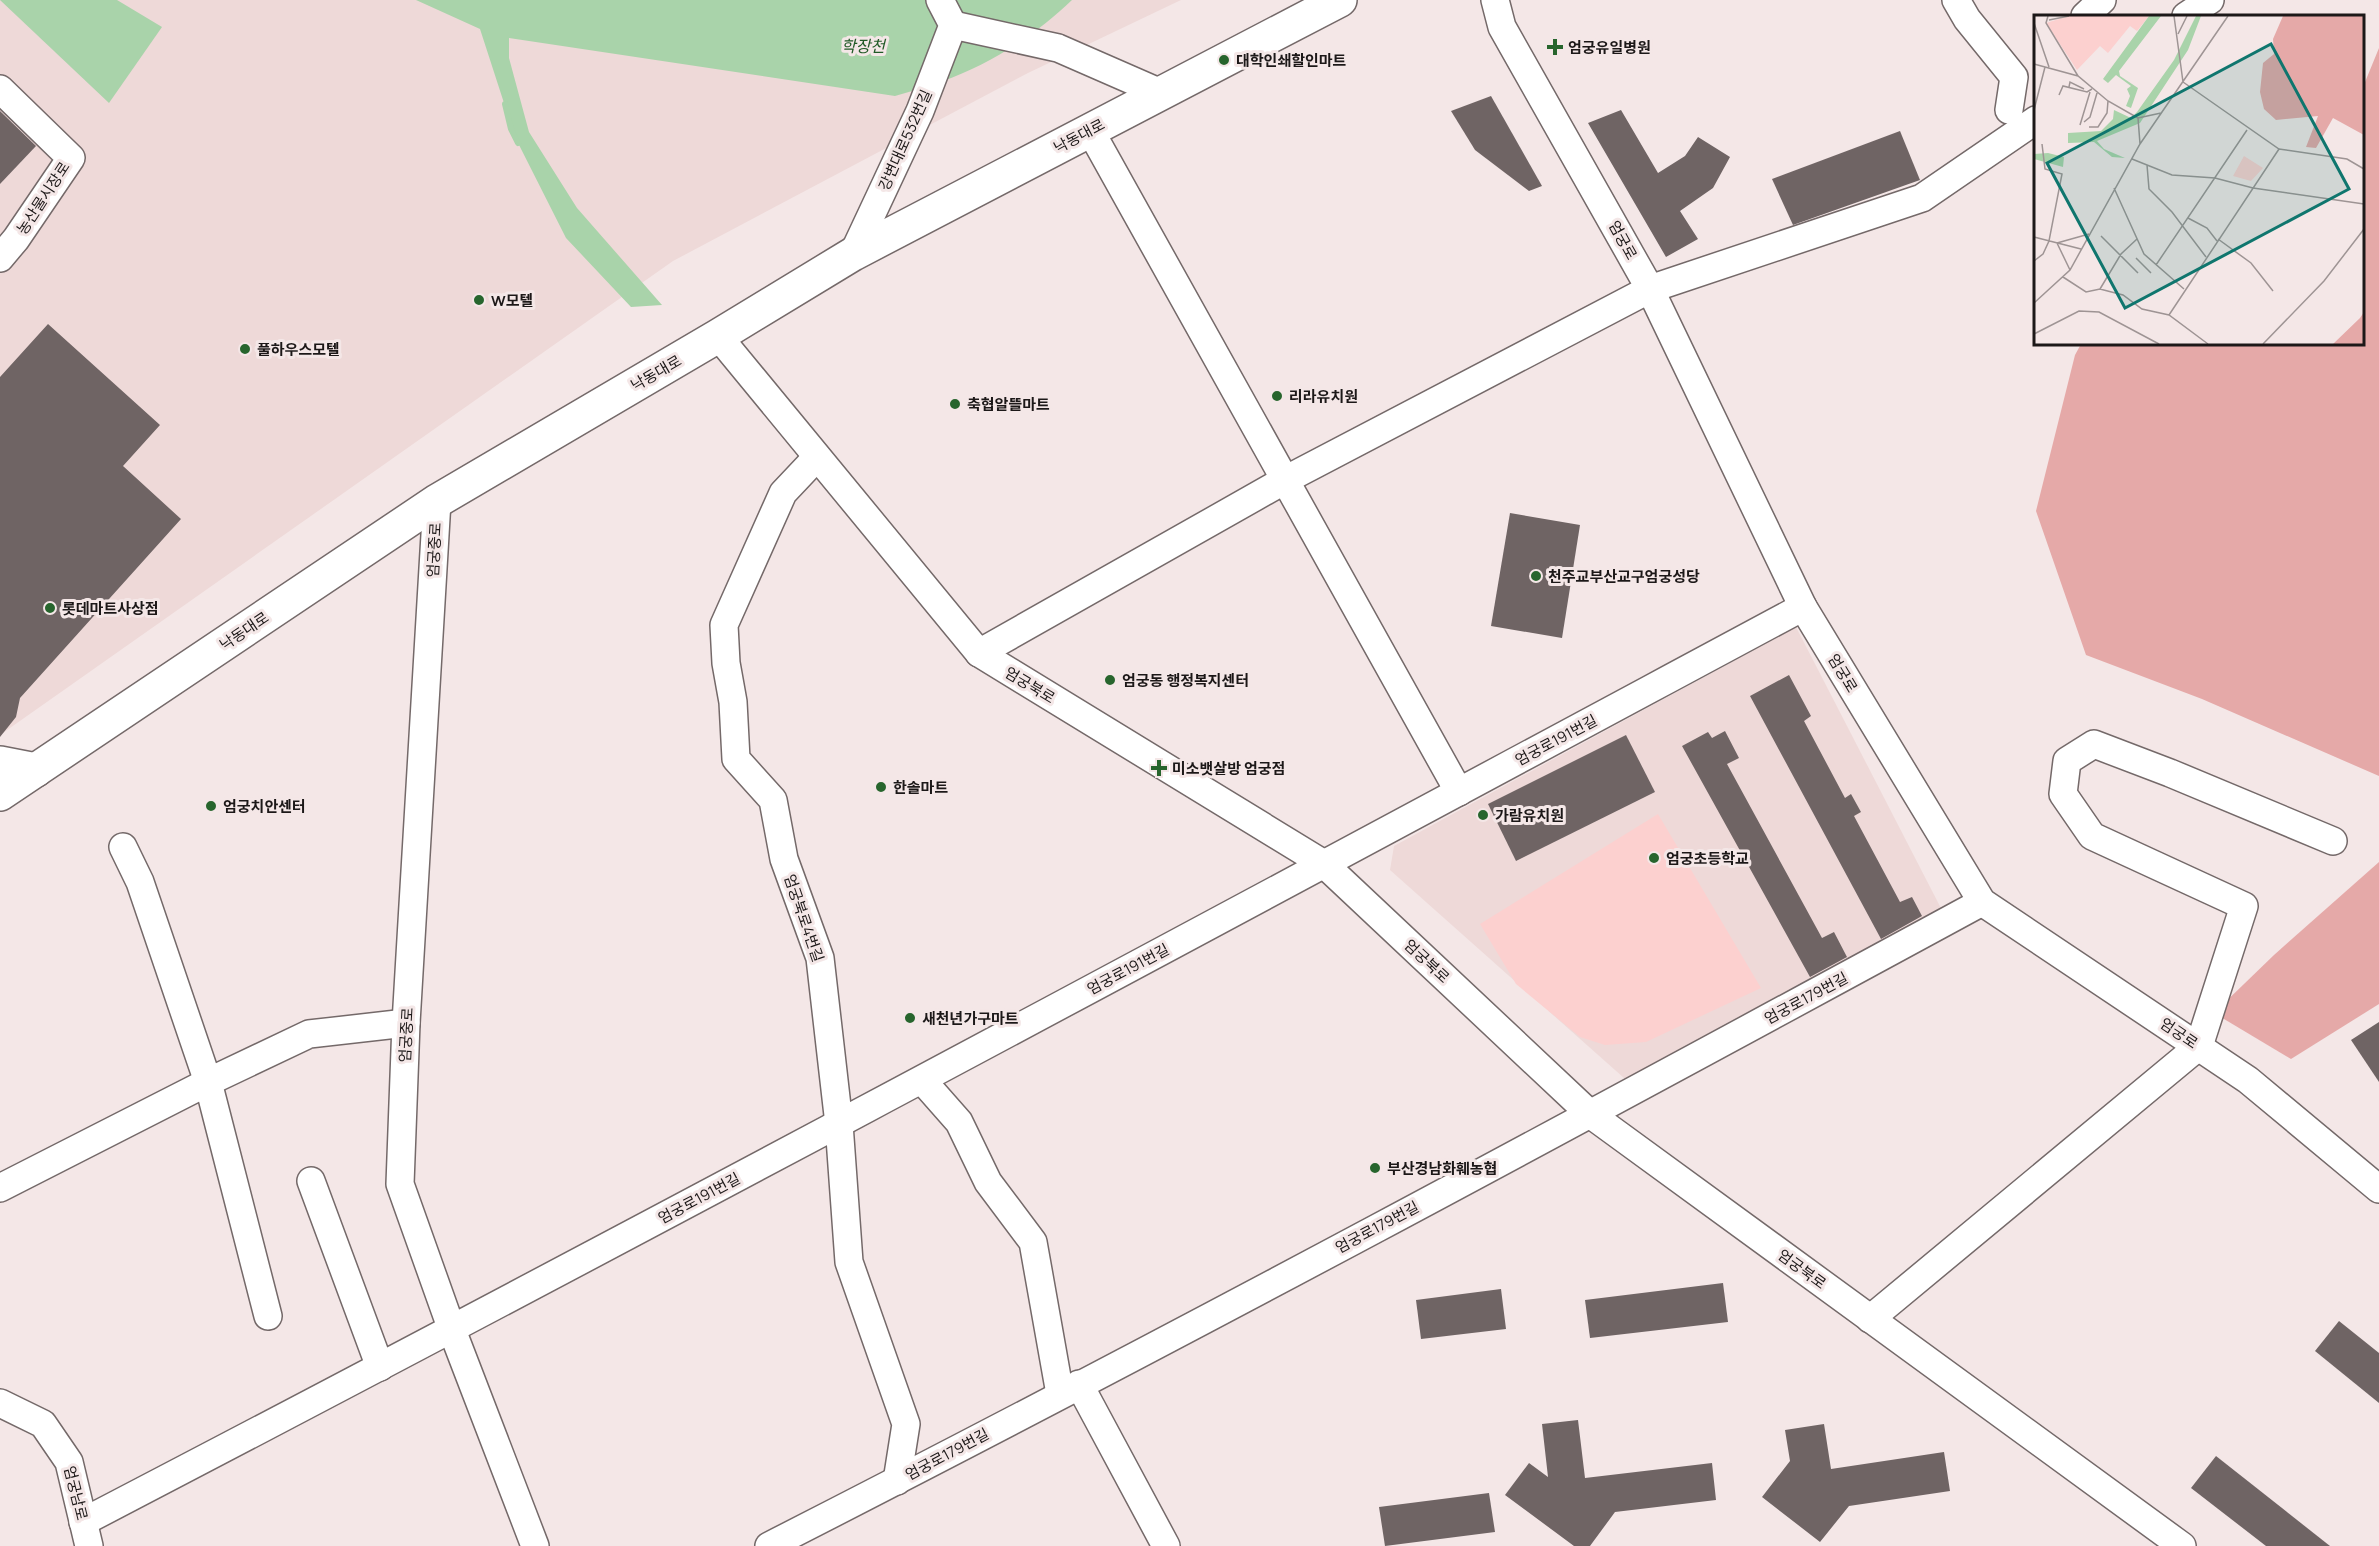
<svg xmlns="http://www.w3.org/2000/svg" width="2379" height="1546" viewBox="0 0 2379 1546" font-family="Manrope,'Noto Sans KR',sans-serif">
  <style>
    .built { fill: #eed9d8 }
    .green { fill: #fcd0cf }
    .forest { fill: #e5a9a8 }
    .water { fill: #a9d3aa }
    .lines { fill: none; stroke-linecap: round; stroke-linejoin: round }
    .stream { stroke: #a9d3aa; stroke-width: 6 }
    .building { fill: #6f6464 }
    .minor-casing { stroke: #746969; stroke-width: 30 }
    .major-casing { stroke: #746969; stroke-width: 36 }
    .minor { stroke: #fff; stroke-width: 27 }
    .major { stroke: #fff; stroke-width: 33 }
    .poi-dot { fill: #27652d; stroke: #f4e7e7; stroke-width: 2 }
    .labels { text-anchor: middle; dominant-baseline: central; stroke-width: 6; stroke-linejoin: round; paint-order: stroke }
    .poi-label { font-size: 15px; font-weight: bold; fill: #1c1818; stroke: #f4e7e7; text-anchor: start }
    .street-label { font-size: 15px; fill: #1c1818; stroke: #f4e7e7 }
    .water-label { font-size: 16px; font-style: italic; fill: #205a26; stroke: #f4e7e7 }
    .inset-road { fill: none; stroke: #9e9494; stroke-width: 1.5 }
    .view { fill: #0f766e; fill-opacity: 0.15; stroke: #0f766e; stroke-width: 3 }
    .inset-edge { fill: none; stroke: #1c1818; stroke-width: 3 }
  </style>
  <rect width="100%" height="100%" fill="#f4e7e7"/>
  <!-- built -->
  <g class="built">
    <path d="M0,0H1181L1028,73L673,261L0,735Z"/>
    <path d="M1796,627L1945,916L1633,1086L1390,870L1394,846Z"/>
  </g>
  <!-- green -->
  <path class="green" d="M1658,814L1761,988L1646,1042L1605,1045L1580,1037L1516,984L1480,924Z"/>
  <!-- forest -->
  <g class="forest">
    <path d="M2379,48V776L2202,699L2086,655L2036,511L2075,355L2081,344H2362L2363,87Z"/>
    <path d="M2379,862V1004L2291,1059L2214,1013L2274,955Z"/>
  </g>
  <!-- water -->
  <g class="water">
    <path d="M0,0H117L162,27L109,103Z"/>
    <path d="M416,0H1072C1038,33 989,65 943,81C927,87 911,91 895,96L509,38V58L529,132L577,208L662,305L631,307L566,238L515,137L480,29Z"/>
  </g>
  <g class="lines">
    <!-- stream -->
    <path class="stream" d="M505,104L511,129L518,143"/>
  </g>
  <!-- building -->
  <g class="building">
    <path d="M1491,96L1542,186L1529,191L1475,150L1451,111Z"/>
    <path d="M1621,110L1658,173L1685,156L1698,137L1730,157L1713,188L1680,211L1698,239L1666,257L1588,123Z"/>
    <path d="M0,111L36,146L0,184Z"/>
    <path d="M1900,131L1920,180L1793,225L1772,179Z"/>
    <path d="M48,324L160,425L123,466L181,519L20,698L16,717L0,737V377Z"/>
    <path d="M1510,513L1580,525L1562,638L1491,626Z"/>
    <path d="M1789,675L1811,716L1804,721L1845,798L1851,794L1861,812L1854,816L1900,902L1912,897L1922,916L1881,939L1750,696Z"/>
    <path d="M1725,731L1739,758L1727,764L1822,938L1834,932L1847,957L1810,977L1682,746L1708,732L1712,738Z"/>
    <path d="M1626,735L1655,792L1516,861L1488,804Z"/>
    <path d="M2379,1022V1082L2351,1040Z"/>
    <path d="M1723,1283L1728,1322L1590,1338L1585,1300Z"/>
    <path d="M1501,1289L1506,1329L1421,1339L1416,1300Z"/>
    <path d="M2339,1321L2379,1353V1403L2315,1351Z"/>
    <path d="M1578,1420L1585,1478L1712,1463L1716,1500L1615,1512L1590,1546H1574L1505,1495L1529,1463L1548,1477L1542,1424Z"/>
    <path d="M1824,1424L1831,1469L1944,1452L1950,1491L1849,1506L1820,1542L1762,1497L1790,1461L1785,1430Z"/>
    <path d="M2216,1456L2330,1546H2266L2191,1488Z"/>
    <path d="M1489,1493L1495,1532L1385,1546L1379,1507Z"/>
  </g>
  <g class="lines">
    <!-- minor casing -->
    <g class="minor-casing">
      <g id="minor">
        <path d="M1495,0L1502,27L1650,289L1803,607L1982,902L2248,1080L2379,1189"/>
        <path d="M1956,0L1967,19L2014,77L2009,110"/>
        <path d="M2085,16L2102,0"/>
        <path d="M2186,16L2210,0"/>
        <path d="M953,25L1058,48L1161,93"/>
        <path d="M0,89L71,158L16,239L0,258"/>
        <path d="M1090,130L1459,792"/>
        <path d="M853,254L920,111L953,25L940,0"/>
        <path d="M718,336L979,653L1324,864L1590,1114L2182,1546"/>
        <path d="M817,457L783,493L724,625L726,663L733,702L736,759L773,800L784,859L820,958L839,1124L849,1262L906,1424L897,1481"/>
        <path d="M437,501L406,1023L400,1184L452,1330L535,1546"/>
        <path d="M979,653L1285,480L1650,289L1922,198L2036,120"/>
        <path d="M123,847L140,882L208,1082L268,1316"/>
        <path d="M922,1080L959,1122L988,1182L1033,1242L1060,1394"/>
        <path d="M311,1181L380,1367"/>
        <path d="M0,1188L208,1082L309,1034L406,1023"/>
        <path d="M1870,1319L2199,1046L2244,906L2092,836L2063,794L2067,761L2094,744L2170,773L2333,841"/>
        <path d="M1079,1384L1166,1546"/>
        <path d="M0,1403L43,1424L69,1462L89,1546"/>
        <path d="M83,1522C659,1222 1231,914 1803,607"/>
        <path d="M769,1546C1177,1338 1580,1120 1982,902"/>
      </g>
    </g>
    <!-- major casing -->
    <g class="major-casing">
      <g id="major">
        <path d="M0,763L36,770"/>
        <path d="M0,794L437,501L718,336L853,254L1340,0"/>
      </g>
    </g>
    <!-- minor -->
    <use href="#minor" class="minor"/>
    <!-- major -->
    <use href="#major" class="major"/>
  </g>
  <!-- markers -->
  <g class="poi-dot">
    <path d="M1552 38h6v6h6v6h-6v6h-6v-6h-6v-6h6z"/>
    <circle cx="1224" cy="60" r="6"/>
    <circle cx="479" cy="300" r="6"/>
    <circle cx="245" cy="349" r="6"/>
    <circle cx="1277" cy="396" r="6"/>
    <circle cx="955" cy="404" r="6"/>
    <circle cx="1536" cy="576" r="6"/>
    <circle cx="50" cy="608" r="6"/>
    <circle cx="1110" cy="680" r="6"/>
    <path d="M1156 759h6v6h6v6h-6v6h-6v-6h-6v-6h6z"/>
    <circle cx="881" cy="787" r="6"/>
    <circle cx="211" cy="806" r="6"/>
    <circle cx="1483" cy="815" r="6"/>
    <circle cx="1654" cy="858" r="6"/>
    <circle cx="910" cy="1018" r="6"/>
    <circle cx="1375" cy="1168" r="6"/>
  </g>
  <g class="labels">
    <!-- poi labels -->
    <g class="poi-label">
      <text x="1568" y="47">엄궁유일병원</text>
      <text x="1236" y="60">대학인쇄할인마트</text>
      <text x="491" y="300">W모텔</text>
      <text x="257" y="349">풀하우스모텔</text>
      <text x="1289" y="396">리라유치원</text>
      <text x="967" y="404">축협알뜰마트</text>
      <text x="1548" y="576">천주교부산교구엄궁성당</text>
      <text x="62" y="608">롯데마트사상점</text>
      <text x="1122" y="680">엄궁동 행정복지센터</text>
      <text x="1172" y="768">미소뱃살방 엄궁점</text>
      <text x="893" y="787">한솔마트</text>
      <text x="223" y="806">엄궁치안센터</text>
      <text x="1495" y="815">가람유치원</text>
      <text x="1666" y="858">엄궁초등학교</text>
      <text x="922" y="1018">새천년가구마트</text>
      <text x="1387" y="1168">부산경남화훼농협</text>
    </g>
    <!-- street labels -->
    <g class="street-label">
      <text transform="translate(1079 136) rotate(-28)">낙동대로</text>
      <text transform="translate(905 140) rotate(-66)">강변대로532번길</text>
      <text transform="translate(43 198) rotate(-57)">농산물시장로</text>
      <text transform="translate(1623 240) rotate(61)">엄궁로</text>
      <text transform="translate(656 373) rotate(-30)">낙동대로</text>
      <text transform="translate(434 550) rotate(-87)">엄궁중로</text>
      <text transform="translate(244 631) rotate(-34)">낙동대로</text>
      <text transform="translate(1843 673) rotate(59)">엄궁로</text>
      <text transform="translate(1030 685) rotate(31)">엄궁북로</text>
      <text transform="translate(1556 740) rotate(-28)">엄궁로191번길</text>
      <text transform="translate(804 918) rotate(71)">엄궁북로4번길</text>
      <text transform="translate(1427 961) rotate(43)">엄궁북로</text>
      <text transform="translate(1128 969) rotate(-28)">엄궁로191번길</text>
      <text transform="translate(1806 998) rotate(-28)">엄궁로179번길</text>
      <text transform="translate(2179 1033) rotate(34)">엄궁로</text>
      <text transform="translate(406 1035) rotate(-87)">엄궁중로</text>
      <text transform="translate(699 1198) rotate(-28)">엄궁로191번길</text>
      <text transform="translate(1377 1227) rotate(-28)">엄궁로179번길</text>
      <text transform="translate(1802 1269) rotate(36)">엄궁북로</text>
      <text transform="translate(947 1454) rotate(-28)">엄궁로179번길</text>
      <text transform="translate(76 1493) rotate(76)">엄궁남로</text>
    </g>
    <!-- water labels -->
    <g class="water-label">
      <text x="863" y="46">학장천</text>
    </g>
  </g>
  <!-- overview -->
  <g transform="translate(2034 15)">
    <rect width="330" height="330" fill="#f4e7e7"/>
    <path d="M35,1H115L103,16L96,11L74,38L66,31L43,55L12,8ZM210,141L229,153L217,166L199,161Z" fill="#fcd0cf"/>
    <path d="M249,1H330V120L299,103L282,133L272,132L284,101L242,105L230,94L226,77L229,48L240,39L239,24ZM330,297V329H299L326,303Z" fill="#e5a9a8"/>
    <path d="M115,1H127L85,56L86,61L104,73L97,93L92,91L96,81L93,74L97,71L82,60L74,68L69,64ZM162,1H167L154,35L106,108L63,126L70,134L91,143L78,142L60,127L34,128V118L67,116L79,104L80,95L97,103L103,97L140,45ZM14,138L30,142L29,152L0,144V139Z" fill="#a9d3aa"/>
    <path class="inset-road" d="M14,1L12,8L44,61M140,1L149,67M15,5L35,1M0,8L15,52M144,19L153,1M0,49L44,61L74,86L104,103L106,129M149,67L245,134L313,144L330,154M35,72L36,67L50,74M25,80L29,71L53,77L58,74M0,95L11,52M104,103L127,98M50,107L56,102L63,78M46,110L56,77M55,112H64L73,98L74,86M98,144L138,160L181,163L219,173L330,189M113,150L115,174L138,197L172,242M80,173L110,239L150,274M154,203L173,213L183,226M67,221L104,258M0,222L47,234M184,224L217,248L239,276M102,243L117,258M0,246L9,239L15,226L28,159L11,154L8,129M122,250L213,115M36,255L23,228L55,219M29,262L52,277L66,274L89,280L108,294L135,300L174,329M66,274L87,239L103,224M0,288L36,255L106,129L194,1M135,300L245,134M0,319L45,296L65,297L125,329M229,329L290,266L330,214"/>
    <path class="view" d="M237,29L315,174L91,293L13,148Z"/>
    <rect width="330" height="330" class="inset-edge"/>
  </g>
</svg>
